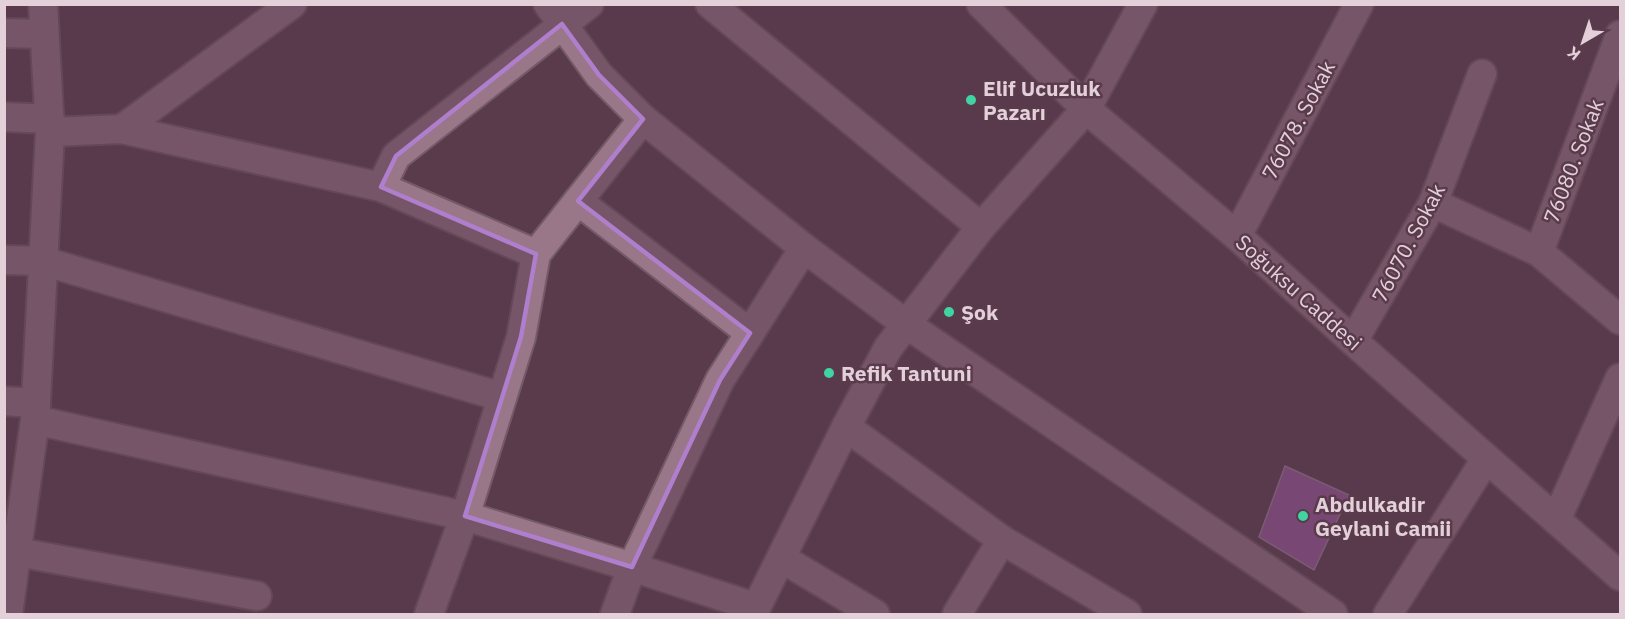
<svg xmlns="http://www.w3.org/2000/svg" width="1625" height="619" viewBox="0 0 1625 619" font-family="'IBM Plex Sans',sans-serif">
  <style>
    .building { fill: #a157a3; stroke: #a085a0; stroke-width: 1.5 }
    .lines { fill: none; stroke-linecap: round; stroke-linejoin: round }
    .minor-casing { stroke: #735a67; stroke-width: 32 }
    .minor { stroke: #9a7689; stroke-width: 28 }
    .marked { fill: none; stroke: #af7ecc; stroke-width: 4.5; stroke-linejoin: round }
    .poi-dot { fill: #3fd4a2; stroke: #5a3b4c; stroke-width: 2 }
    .labels { text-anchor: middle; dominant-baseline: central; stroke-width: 5; stroke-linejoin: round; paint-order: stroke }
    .poi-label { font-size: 21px; font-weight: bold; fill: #e3d0d9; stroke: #5a3b4c; text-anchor: start }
    .street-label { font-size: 21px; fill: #e3d0d9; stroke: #5a3b4c }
  </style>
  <rect width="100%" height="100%" fill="#5a3b4c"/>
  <!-- building -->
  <path class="building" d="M1285,466L1349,495L1314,570L1259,537Z"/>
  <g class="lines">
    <!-- minor casing -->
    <g class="minor-casing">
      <g id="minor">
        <path d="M548,4L599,75L643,119L804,248L906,324L1333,614"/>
        <path d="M710,4L981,227"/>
        <path d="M981,4L1086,109L1237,236L1353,341L1620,576"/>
        <path d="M4,33L44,34"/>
        <path d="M4,117L50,119"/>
        <path d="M122,129L292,4"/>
        <path d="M50,132L122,129L381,187L536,254"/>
        <path d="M381,187L396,156L589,4"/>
        <path d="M578,201L750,333"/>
        <path d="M1433,203L1539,252L1620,320"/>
        <path d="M1237,236L1359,4"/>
        <path d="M1539,252L1620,35"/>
        <path d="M4,260L43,261L502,397"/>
        <path d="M1353,341L1433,203L1482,74"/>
        <path d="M4,401L36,403"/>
        <path d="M35,420L465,516L632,567L755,607"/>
        <path d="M846,427L1002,540L1127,614"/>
        <path d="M1557,518L1620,378"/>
        <path d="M17,552L257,596"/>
        <path d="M781,558L875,614"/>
        <path d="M8,614L35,420L50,132L43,4"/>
        <path d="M429,614L468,507L521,337L536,254L643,119"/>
        <path d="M615,614L632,567L720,380L804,248"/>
        <path d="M753,614L846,427L888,348L981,227L1086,109L1143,4"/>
        <path d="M957,614L1002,540"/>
        <path d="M1388,614L1486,459"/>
      </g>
    </g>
    <!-- minor -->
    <use href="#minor" class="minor"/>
  </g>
  <!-- marked area -->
  <path d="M0 0H1625V619H0ZM562,24L599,75L643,119L578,201L750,333L720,380L632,567L465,516L521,337L536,254L381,187L396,156Z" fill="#5a3b4c" fill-opacity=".55" fill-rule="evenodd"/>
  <path class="marked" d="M562,24L599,75L643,119L578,201L750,333L720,380L632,567L465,516L521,337L536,254L381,187L396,156Z"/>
  <!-- markers -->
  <g class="poi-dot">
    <circle cx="971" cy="100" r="6"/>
    <circle cx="949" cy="312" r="6"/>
    <circle cx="829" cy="373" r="6"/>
    <circle cx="1303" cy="516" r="6"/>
  </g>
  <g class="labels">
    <!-- poi labels -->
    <g class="poi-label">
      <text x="983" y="88">Elif Ucuzluk<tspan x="983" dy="24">Pazarı</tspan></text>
      <text x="961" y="312">Şok</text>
      <text x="841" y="373">Refik Tantuni</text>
      <text x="1315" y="504">Abdulkadir<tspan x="1315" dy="24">Geylani Camii</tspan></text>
    </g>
    <!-- street labels -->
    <g class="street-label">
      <text transform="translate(1298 120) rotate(-62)">76078. Sokak</text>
      <text transform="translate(1573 161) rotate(-69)">76080. Sokak</text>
      <text transform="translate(1408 243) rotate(-62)">76070. Sokak</text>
      <text transform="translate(1299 292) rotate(42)">Soğuksu Caddesi</text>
    </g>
  </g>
  <!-- border -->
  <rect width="1625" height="619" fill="none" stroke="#e3d0d9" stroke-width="12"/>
  <!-- north arrow -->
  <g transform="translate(1583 42) rotate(219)" stroke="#5a3b4c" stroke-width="4.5" paint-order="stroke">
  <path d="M0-4.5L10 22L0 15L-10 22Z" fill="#e3d0d9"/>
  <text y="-9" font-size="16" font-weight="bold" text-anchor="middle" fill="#e3d0d9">K</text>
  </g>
</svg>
